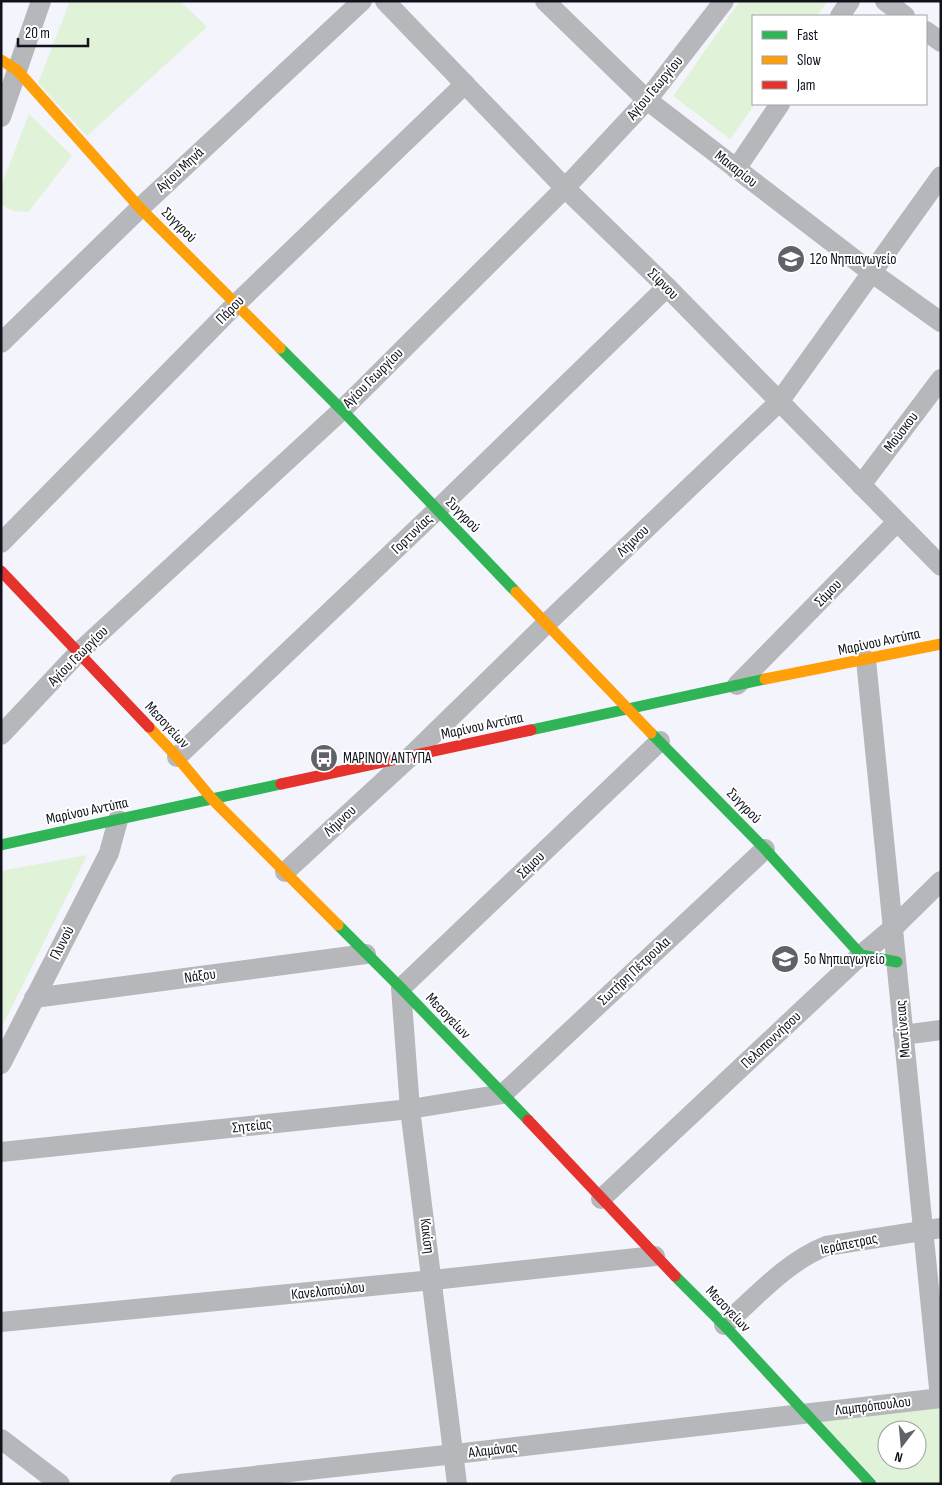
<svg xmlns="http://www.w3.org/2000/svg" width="942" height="1485" viewBox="0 0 942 1485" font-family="'Sofia Sans Condensed',sans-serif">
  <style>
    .green { fill: #e0f2d7; fill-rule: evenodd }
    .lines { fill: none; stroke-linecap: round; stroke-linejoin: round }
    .street { stroke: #b6b7bb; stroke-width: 20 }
    .fast { stroke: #30b455; stroke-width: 11 }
    .slow { stroke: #ff9f0a; stroke-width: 11 }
    .jam { stroke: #e5322d; stroke-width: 11 }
    .labels { text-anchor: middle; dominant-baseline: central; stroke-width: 4; stroke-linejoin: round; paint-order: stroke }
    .street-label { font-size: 15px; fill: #10131c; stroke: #fff }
    .poi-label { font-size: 15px; fill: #10131c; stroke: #fff; text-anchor: start }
  </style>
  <rect width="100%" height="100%" fill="#f4f5fc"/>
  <!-- green -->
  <g class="green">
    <path d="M70,1H180L207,27L87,136L38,83Z"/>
    <path d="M740,1H828L817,16H753V104H755L730,139L673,96Z"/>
    <path d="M29,114L72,156L28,212L13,211L1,204V186Z"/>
    <path d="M87,855L1,1029V871Z"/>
    <path d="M941,1406V1484H880L820,1420ZM887,1430H917V1460H887Z"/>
  </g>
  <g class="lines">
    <!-- street -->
    <g class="street">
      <path d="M385,1L565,188L667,287L941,566"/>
      <path d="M545,1L647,100L871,272L941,322"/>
      <path d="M885,1L905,16"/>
      <path d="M840,16L850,1"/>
      <path d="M926,31L941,42"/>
      <path d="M1,117L41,1"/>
      <path d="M736,169L780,104"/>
      <path d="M1,343L140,208L362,1"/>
      <path d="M861,485L941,379"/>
      <path d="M1,543L236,304L465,84"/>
      <path d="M866,660L940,1398"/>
      <path d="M737,685L897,522"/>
      <path d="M1,735L78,653L342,410L565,188L647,100L724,1"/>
      <path d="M177,757L438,509L667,287"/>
      <path d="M285,872L410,757L547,623L779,402L941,176"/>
      <path d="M34,998L366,954"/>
      <path d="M903,1035L941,1030"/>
      <path d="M1,1064L109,853L118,820"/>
      <path d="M1,1152L410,1109L503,1094L765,849"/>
      <path d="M601,1199L861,955L893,928L941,881"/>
      <path d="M1,1322L433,1280L655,1256"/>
      <path d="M724,1325C756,1297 786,1262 826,1246L941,1228"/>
      <path d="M1,1439L60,1484"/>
      <path d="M180,1484L455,1454L941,1398"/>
      <path d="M457,1484L410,1109L401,988L660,741"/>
    </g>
    <!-- fast -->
    <g class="fast">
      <path d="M280,348L342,410L516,592"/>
      <path d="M531,730L765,679"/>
      <path d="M651,733L765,849L861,955L897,962"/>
      <path d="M1,845L281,784"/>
      <path d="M338,925L401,988L528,1120"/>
      <path d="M675,1276L724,1325L871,1484"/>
    </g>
    <!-- slow -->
    <g class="slow">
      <path d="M1,60L17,70L140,208L280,348"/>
      <path d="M516,592L651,733"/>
      <path d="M765,679L941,644"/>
      <path d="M149,727L177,757L213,800L338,925"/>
    </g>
    <!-- jam -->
    <g class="jam">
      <path d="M1,571L149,727"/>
      <path d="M281,784L531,730"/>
      <path d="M528,1120L675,1276"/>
    </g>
  </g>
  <!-- icons -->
  <defs>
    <g id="school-disc" transform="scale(1.4375)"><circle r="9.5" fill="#60626a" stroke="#fff"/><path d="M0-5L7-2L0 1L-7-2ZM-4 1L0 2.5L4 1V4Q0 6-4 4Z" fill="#fff"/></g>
    <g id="bus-disc" transform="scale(1.4375)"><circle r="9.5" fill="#60626a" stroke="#fff"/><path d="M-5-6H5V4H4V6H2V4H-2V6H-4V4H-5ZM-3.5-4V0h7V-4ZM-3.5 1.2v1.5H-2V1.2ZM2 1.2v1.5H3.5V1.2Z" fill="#fff"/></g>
  </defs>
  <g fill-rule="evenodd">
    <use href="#school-disc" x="791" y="259"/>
    <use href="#bus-disc" x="324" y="758"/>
    <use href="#school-disc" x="785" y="959"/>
  </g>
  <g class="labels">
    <!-- street labels -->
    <g class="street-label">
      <text transform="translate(655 88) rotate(-50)">Αγίου Γεωργίου</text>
      <text transform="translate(736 169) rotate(38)">Μακαρίου</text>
      <text transform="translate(180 170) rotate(-43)">Αγίου Μηνά</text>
      <text transform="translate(179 225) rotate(45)">Συγγρού</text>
      <text transform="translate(663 284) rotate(45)">Σίφνου</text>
      <text transform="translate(230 310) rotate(-45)">Πάρου</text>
      <text transform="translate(373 378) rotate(-45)">Αγίου Γεωργίου</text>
      <text transform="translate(901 432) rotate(-53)">Μούσκου</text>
      <text transform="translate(463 515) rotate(46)">Συγγρού</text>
      <text transform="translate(412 534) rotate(-44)">Γορτυνίας</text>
      <text transform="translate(633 541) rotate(-44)">Λήμνου</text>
      <text transform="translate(828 593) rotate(-46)">Σάμου</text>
      <text transform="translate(879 642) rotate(-12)">Μαρίνου Αντύπα</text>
      <text transform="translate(78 656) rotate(-45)">Αγίου Γεωργίου</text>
      <text transform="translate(167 725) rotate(47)">Μεσογείων</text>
      <text transform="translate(482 726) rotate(-12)">Μαρίνου Αντύπα</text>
      <text transform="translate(744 806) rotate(46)">Συγγρού</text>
      <text transform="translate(87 811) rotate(-12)">Μαρίνου Αντύπα</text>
      <text transform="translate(340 821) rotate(-43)">Λήμνου</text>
      <text transform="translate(531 865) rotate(-44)">Σάμου</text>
      <text transform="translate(62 943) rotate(-63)">Γλυνού</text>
      <text transform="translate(634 971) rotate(-43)">Σωτήρη Πέτρουλα</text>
      <text transform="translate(200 976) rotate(-8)">Νάξου</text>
      <text transform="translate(448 1016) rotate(46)">Μεσογείων</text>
      <text transform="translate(903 1029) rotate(-95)">Μαντίνειας</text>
      <text transform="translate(771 1040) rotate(-43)">Πελοποννήσου</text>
      <text transform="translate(252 1126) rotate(-6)">Σητείας</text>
      <text transform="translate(427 1236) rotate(83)">Κακίση</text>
      <text transform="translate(849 1244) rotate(-12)">Ιεράπετρας</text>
      <text transform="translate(328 1291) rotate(-6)">Κανελοπούλου</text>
      <text transform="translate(728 1309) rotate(46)">Μεσογείων</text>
      <text transform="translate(873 1406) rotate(-7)">Λαμπρόπουλου</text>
      <text transform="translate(493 1450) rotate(-7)">Αλαμάνας</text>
    </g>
    <!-- poi labels -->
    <g class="poi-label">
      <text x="810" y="259">12ο Νηπιαγωγείο</text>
      <text x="343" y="758">ΜΑΡΙΝΟΥ ΑΝΤΥΠΑ</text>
      <text x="804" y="959">5ο Νηπιαγωγείο</text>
    </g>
  </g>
  <!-- border -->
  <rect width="942" height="1485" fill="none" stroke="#10131c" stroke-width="5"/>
  <!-- legend -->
  <rect x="752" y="15" width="175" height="90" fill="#ffffff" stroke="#9fa1a4"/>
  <rect x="762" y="31" width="25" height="8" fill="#30b455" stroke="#9fa1a4"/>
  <text x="797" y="40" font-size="15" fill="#10131c">Fast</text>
  <rect x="762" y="56" width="25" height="8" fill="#ff9f0a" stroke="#9fa1a4"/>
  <text x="797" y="65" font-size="15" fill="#10131c">Slow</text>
  <rect x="762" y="81" width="25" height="8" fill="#e5322d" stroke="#9fa1a4"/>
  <text x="797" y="90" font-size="15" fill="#10131c">Jam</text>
  <!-- north arrow -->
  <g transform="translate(902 1445) rotate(196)"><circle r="24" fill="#ffffff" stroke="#9fa1a4"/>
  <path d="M0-4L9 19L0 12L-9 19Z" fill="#60626a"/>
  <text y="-8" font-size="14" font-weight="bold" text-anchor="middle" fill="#10131c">N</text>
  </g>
  <!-- scale -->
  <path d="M18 38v8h70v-8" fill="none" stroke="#10131c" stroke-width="2.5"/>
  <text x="25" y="38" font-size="15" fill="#10131c" stroke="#ffffff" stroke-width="4" paint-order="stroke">20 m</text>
</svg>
